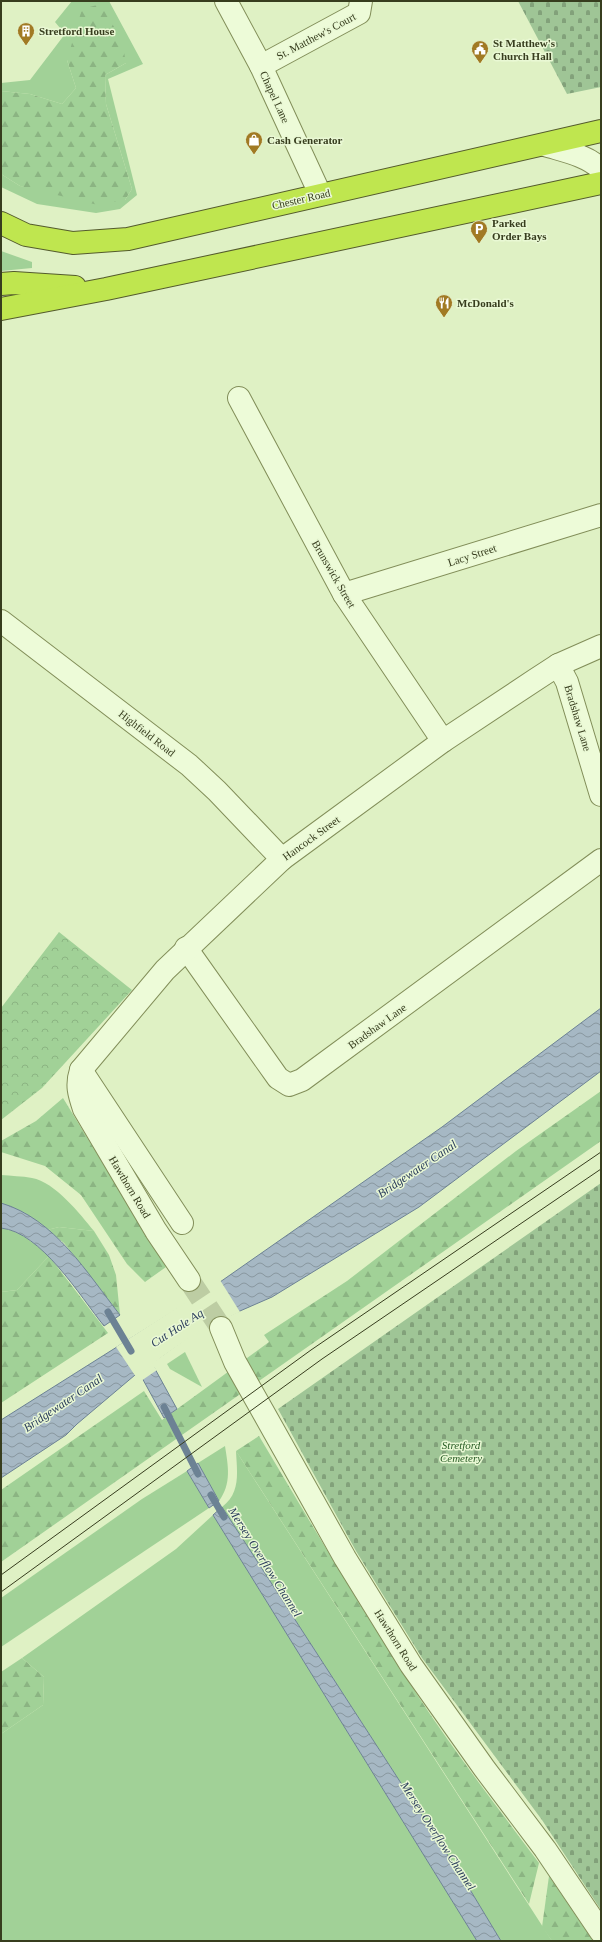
<svg xmlns="http://www.w3.org/2000/svg" width="602" height="1942" viewBox="0 0 602 1942" font-family="'Times New Roman',serif">
  <style>
    .green { fill: #a1d197 }
    .forest { fill: url(#forest-firs) }
    .cemetery { fill: url(#cemetery-stones) }
    .park { fill: url(#park-crowns) }
    .water { fill: url(#water-waves); stroke: #6c8294 }
    .pier { fill: #dff1c4 }
    .lines { fill: none; stroke-linecap: round; stroke-linejoin: round }
    .stream { stroke: #6c8294; stroke-width: 7 }
    .street-tunnel { stroke: #bdcda3; stroke-width: 22; stroke-dasharray: 22 11; stroke-linecap: butt }
    .street-casing { stroke: #828e59; stroke-width: 24 }
    .highway-casing { stroke: #545b2d; stroke-width: 24 }
    .street { stroke: #edfbd8; stroke-width: 22 }
    .highway { stroke: #bfe64f; stroke-width: 22 }
    .tram { stroke: #373d1e; stroke-width: 1 }
    .labels { text-anchor: middle; dominant-baseline: central; stroke-width: 3; stroke-linejoin: round; paint-order: stroke }
    .poi-label { font-size: 11px; font-weight: bold; fill: #373d1e; stroke: #e9f8d4; text-anchor: start }
    .street-label { font-size: 11px; fill: #373d1e; stroke: #e9f8d4 }
    .park-label { font-size: 11px; font-style: italic; fill: #265b23; stroke: #e9f8d4 }
    .water-label { font-size: 12px; font-style: italic; fill: #2c3e5d; stroke: #e9f8d4 }
  </style>
  <defs>
    <pattern id="forest-firs" width="22" height="20" patternUnits="userSpaceOnUse"><rect width="22" height="20" fill="#a1d197"/><path d="M5 1l3.5 6h-7zM16 11l3.5 6h-7z" fill="#8bb482"/></pattern>
    <pattern id="cemetery-stones" width="16" height="16" patternUnits="userSpaceOnUse"><rect width="16" height="16" fill="#9fc596"/><path d="M2 7V4a2 2 0 0 1 4 0v3zM10 15v-3a2 2 0 0 1 4 0v3z" fill="#82a17a"/></pattern>
    <pattern id="park-crowns" width="20" height="18" patternUnits="userSpaceOnUse"><rect width="20" height="18" fill="#a1d197"/><path d="M2 6a3 3 0 1 1 6 0M12 15a3 3 0 1 1 6 0" fill="none" stroke="#8bb482"/></pattern>
    <pattern id="water-waves" width="16" height="10" patternUnits="userSpaceOnUse"><rect width="16" height="10" fill="#a6b8c4"/><path d="M0 5q4-4 8 0t8 0" fill="none" stroke="#88979f"/></pattern>
  </defs>
  <rect width="100%" height="100%" fill="#dff1c4"/>
  <!-- green -->
  <g class="green">
    <path d="M72,1H109L143,64L108,79L137,195L120,209L96,213L37,204L1,187V174L20,186L125,200L132,189L106,104L105,75L126,63L67,60L76,88L62,104L30,94L1,91V83L30,80L65,34L55,22Z"/>
    <path d="M1,251L32,262V268L1,271Z"/>
    <path d="M1,1175C11,1176 22,1176 32,1178C55,1182 80,1214 94,1231L59,1227L47,1230L25,1213L1,1203Z"/>
    <path d="M1,1228C20,1230 36,1245 49,1256L17,1290L1,1292Z"/>
    <path d="M185,1352L202,1387L170,1369L167,1364Z"/>
    <path d="M225,1446C228,1466 232,1483 219,1501L198,1463Z"/>
    <path d="M236,1451L552,1941H501L469,1888L222,1507C241,1493 237,1472 236,1451Z"/>
    <path d="M187,1471L209,1508L1,1647V1598L142,1499Z"/>
    <path d="M213,1515L477,1941H1V1734L43,1705L44,1677L22,1658L176,1549Z"/>
  </g>
  <!-- forest -->
  <g class="forest">
    <path d="M101,4L122,41L126,63L105,75L106,104L132,189L125,200L98,205L20,186L1,174V91L30,94L62,104L76,88L67,60L82,9Z"/>
    <path d="M601,1091V1141L1,1562V1490L144,1391L162,1420L269,1342L264,1335L347,1281L516,1151Z"/>
    <path d="M63,1098L166,1267L145,1282L127,1264L81,1195L45,1166L1,1152V1141L36,1121Z"/>
    <path d="M59,1227L94,1231L109,1255L116,1275L120,1315L64,1243L47,1230Z"/>
    <path d="M49,1256L108,1333L1,1403V1292L17,1290Z"/>
    <path d="M259,1436C311,1523 362,1611 418,1696C456,1754 498,1808 539,1863L529,1904L236,1451Z"/>
    <path d="M22,1658L44,1677L43,1705L1,1734V1672Z"/>
    <path d="M549,1876L593,1941H552L542,1927Z"/>
  </g>
  <!-- cemetery -->
  <g class="cemetery">
    <path d="M518,1H601V87L567,94Z"/>
    <path d="M601,1183V1910L542,1820L422,1658L356,1551L278,1409Z"/>
  </g>
  <!-- park -->
  <path class="park" d="M59,932L132,990L42,1088L1,1120V1008Z"/>
  <!-- water -->
  <g class="water">
    <path d="M601,1008V1071L419,1207L272,1297L201,1328L135,1375L77,1424L66,1435L1,1478V1420L220,1282L442,1127Z"/>
    <path d="M1,1203C55,1219 87,1273 120,1315L104,1326C80,1296 41,1232 1,1228Z"/>
    <path d="M154,1367L177,1409L164,1418L141,1376Z"/>
    <path d="M198,1463L219,1501L209,1508L187,1471Z"/>
    <path d="M222,1507L469,1888L501,1941H477L213,1515Z"/>
  </g>
  <!-- pier -->
  <path class="pier" d="M220,1280L240,1312L202,1329L163,1356L140,1374L153,1365L157,1370L141,1381L139,1375L136,1377L116,1347Z"/>
  <g class="lines">
    <!-- stream -->
    <g class="stream">
      <path d="M108,1312L131,1351"/>
      <path d="M164,1407L198,1474"/>
      <path d="M211,1495L224,1517"/>
    </g>
    <!-- street-tunnel -->
    <path class="street-tunnel" d="M189,1280L221,1328"/>
    <!-- street casing -->
    <g class="street-casing">
      <g id="street">
        <path d="M226,1L261,66L320,194"/>
        <path d="M261,66L359,13L361,1"/>
        <path d="M545,145C564,151 586,155 601,169"/>
        <path d="M239,398L344,594L443,741"/>
        <path d="M344,594L601,515"/>
        <path d="M1,621L189,765L217,791L282,859"/>
        <path d="M558,665L567,682L601,795"/>
        <path d="M186,948L278,1078L289,1085L302,1080L601,860"/>
        <path d="M81,1070L182,1223"/>
        <path d="M189,1280L156,1231L84,1109C79,1094 76,1085 81,1070L165,970L282,859L443,741L535,680L558,665L601,646"/>
        <path d="M221,1328L235,1362L266,1417L345,1558L411,1665L484,1768L545,1849L601,1932"/>
      </g>
    </g>
    <!-- highway casing -->
    <g class="highway-casing">
      <g id="highway">
        <path d="M1,223L26,235L73,243L128,239L601,131"/>
        <path d="M1,284L14,283L75,287"/>
        <path d="M1,309L106,289L601,183"/>
      </g>
    </g>
    <!-- street -->
    <use href="#street" class="street"/>
    <!-- highway -->
    <use href="#highway" class="highway"/>
    <!-- tram -->
    <g class="tram">
      <path d="M1,1575L311,1350L601,1152"/>
      <path d="M1,1592L322,1359L601,1169"/>
    </g>
  </g>
  <!-- icons -->
  <defs>
    <g id="building-pin" transform="scale(0.9)"><path d="M0 17L-7.5 6A9.5 9.5 0 1 1 7.5 6Z" fill="#a17a24" stroke="#e9f8d4"/><path d="M-4-6H4V6H1V3H-1V6H-4ZM-2.5-4.3h1.7v1.8h-1.7ZM.8-4.3h1.7v1.8H.8ZM-2.5-1h1.7V.8h-1.7ZM.8-1h1.7V.8H.8Z" fill="#fff"/></g>
    <g id="civic-pin" transform="scale(0.9)"><path d="M0 17L-7.5 6A9.5 9.5 0 1 1 7.5 6Z" fill="#a17a24" stroke="#e9f8d4"/><path d="M-.6-6.5H3V-4.5H.6V-3L4-1V1h2V6H-6V1h2V-1L-.6-3ZM-1.2 2.5V6h2.4V2.5Z" fill="#fff"/></g>
    <g id="shop-pin" transform="scale(0.9)"><path d="M0 17L-7.5 6A9.5 9.5 0 1 1 7.5 6Z" fill="#a17a24" stroke="#e9f8d4"/><path d="M-5-2.5h2.3a2.7 3.5 0 0 1 5.4 0H5L5.5 6h-11ZM-1.5-2.5h3a1.5 2.3 0 0 0-3 0Z" fill="#fff"/></g>
    <g id="parking-pin" transform="scale(0.9)"><path d="M0 17L-7.5 6A9.5 9.5 0 1 1 7.5 6Z" fill="#a17a24" stroke="#e9f8d4"/><path d="M-3.5-5.5H1a3.5 3.5 0 0 1 0 7H-1V5.5H-3.5ZM-1-3.4V-.6H.8a1.4 1.4 0 0 0 0-2.8Z" fill="#fff"/></g>
    <g id="restaurant-pin" transform="scale(0.9)"><path d="M0 17L-7.5 6A9.5 9.5 0 1 1 7.5 6Z" fill="#a17a24" stroke="#e9f8d4"/><path d="M-5-6h1v4h1v-4h1v4h1v-4h1v5L-1.5 .5V6h-2V.5L-5-1ZM5-6V6H3V1.5H1.5Q1.5-4 5-6Z" fill="#fff"/></g>
  </defs>
  <g fill-rule="evenodd">
    <use href="#building-pin" x="26" y="31"/>
    <use href="#civic-pin" x="480" y="49"/>
    <use href="#shop-pin" x="254" y="140"/>
    <use href="#parking-pin" x="479" y="229"/>
    <use href="#restaurant-pin" x="444" y="303"/>
  </g>
  <g class="labels">
    <!-- poi labels -->
    <g class="poi-label">
      <text x="39" y="31">Stretford House</text>
      <text x="493" y="43">St Matthew's<tspan x="493" dy="13">Church Hall</tspan></text>
      <text x="267" y="140">Cash Generator</text>
      <text x="492" y="223">Parked<tspan x="492" dy="13">Order Bays</tspan></text>
      <text x="457" y="303">McDonald's</text>
    </g>
    <!-- street labels -->
    <g class="street-label">
      <text transform="translate(316 36) rotate(-28)">St. Matthew's Court</text>
      <text transform="translate(275 97) rotate(65)">Chapel Lane</text>
      <text transform="translate(301 199) rotate(-13)">Chester Road</text>
      <text transform="translate(472 555) rotate(-18)">Lacy Street</text>
      <text transform="translate(334 574) rotate(60)">Brunswick Street</text>
      <text transform="translate(578 718) rotate(73)">Bradshaw Lane</text>
      <text transform="translate(147 733) rotate(38)">Highfield Road</text>
      <text transform="translate(311 838) rotate(-36)">Hancock Street</text>
      <text transform="translate(377 1026) rotate(-36)">Bradshaw Lane</text>
      <text transform="translate(130 1187) rotate(59)">Hawthorn Road</text>
      <text transform="translate(396 1640) rotate(58)">Hawthorn Road</text>
    </g>
    <!-- park labels -->
    <g class="park-label">
      <text x="461" y="1445">Stretford<tspan x="461" dy="13">Cemetery</tspan></text>
    </g>
    <!-- water labels -->
    <g class="water-label">
      <text transform="translate(417 1169) rotate(-34)">Bridgewater Canal</text>
      <text transform="translate(177 1328) rotate(-33)">Cut Hole Aq</text>
      <text transform="translate(63 1403) rotate(-34)">Bridgewater Canal</text>
      <text transform="translate(265 1562) rotate(58)">Mersey Overflow Channel</text>
      <text transform="translate(438 1836) rotate(57)">Mersey Overflow Channel</text>
    </g>
  </g>
  <!-- border -->
  <rect width="602" height="1942" fill="none" stroke="#373d1e" stroke-width="4"/>
</svg>
